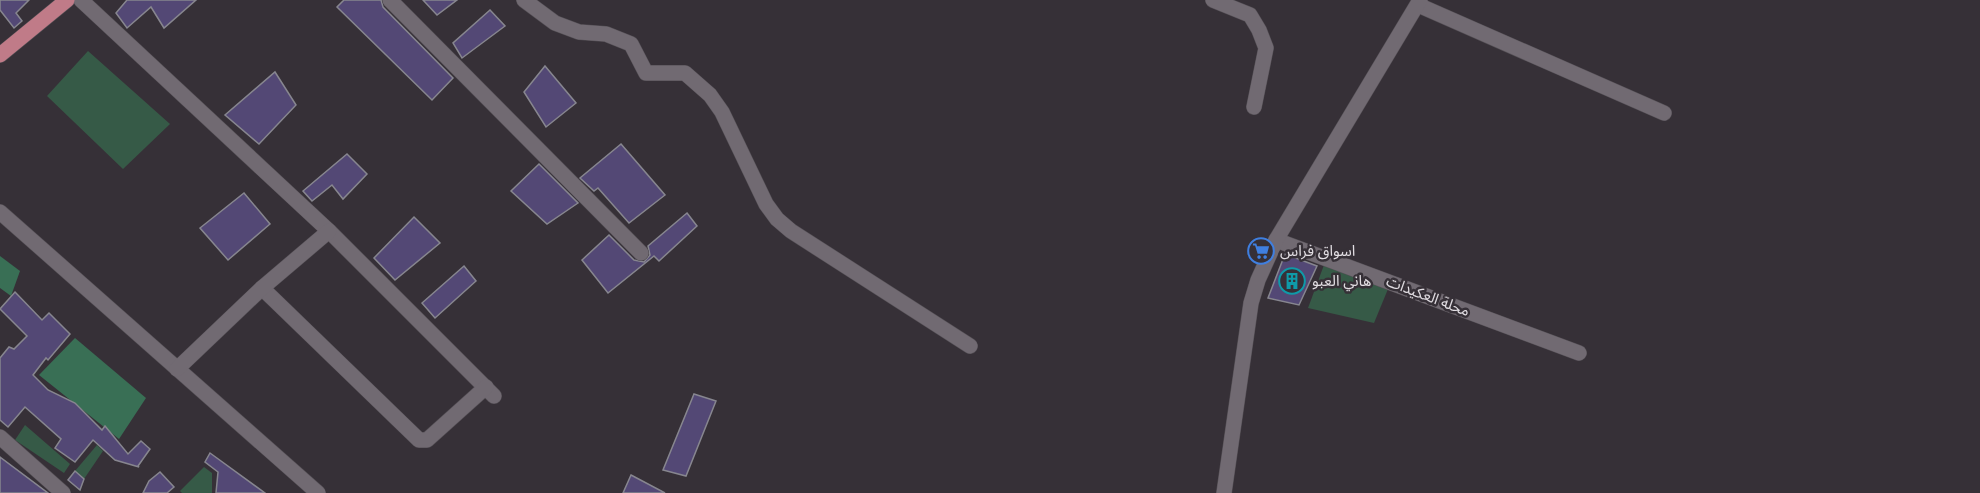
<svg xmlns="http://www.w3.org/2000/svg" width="1980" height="493" viewBox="0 0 1980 493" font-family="Raleway,'Noto Sans Arabic',sans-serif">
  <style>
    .green { fill: #365a47 }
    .forest { fill: #396f55 }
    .building { fill: #534875; stroke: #87868f; stroke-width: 1.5 }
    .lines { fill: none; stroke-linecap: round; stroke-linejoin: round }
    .minor-casing { stroke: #544f55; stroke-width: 16 }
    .major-casing { stroke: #544f55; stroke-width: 16 }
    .minor { stroke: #716a72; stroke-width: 15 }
    .major { stroke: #c07b88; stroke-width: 15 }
    .labels { text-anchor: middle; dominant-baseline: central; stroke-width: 5; stroke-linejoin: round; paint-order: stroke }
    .poi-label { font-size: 15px; fill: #e1dde2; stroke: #363037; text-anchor: start }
    .street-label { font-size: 15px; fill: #e1dde2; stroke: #363037 }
  </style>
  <rect width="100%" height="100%" fill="#363037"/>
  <!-- green -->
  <g class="green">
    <path d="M88,51L170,124L123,169L47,96Z"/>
    <path d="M1324,265L1388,289L1374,323L1308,308Z"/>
    <path d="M25,425L70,464L64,473L15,440Z"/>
    <path d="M97,445L103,451L84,479L75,471Z"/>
    <path d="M204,467L212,473V493H182L180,491Z"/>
  </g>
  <!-- forest -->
  <g class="forest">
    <path d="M0,256L20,271L11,296L0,288Z"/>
    <path d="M75,338L146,398L119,439L39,375Z"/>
  </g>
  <!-- building -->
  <g class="building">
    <path d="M0,0H29L16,13L22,21L14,28L0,10Z"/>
    <path d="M127,0H196L164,28L151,7L127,28L116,13Z"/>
    <path d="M344,0H381L383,7L453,78L432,100L337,7Z"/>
    <path d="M423,0H457L437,15Z"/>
    <path d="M490,10L505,26L462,58L453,43Z"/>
    <path d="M545,66L576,103L546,127L524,92Z"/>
    <path d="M275,72L296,105L259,144L225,115Z"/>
    <path d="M621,144L665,195L629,223L598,188L594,191L580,178Z"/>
    <path d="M347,154L367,174L343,199L332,185L312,201L303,191Z"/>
    <path d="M539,164L578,203L547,224L511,191Z"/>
    <path d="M244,193L270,224L228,260L200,228Z"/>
    <path d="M687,213L697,226L659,261L654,256L608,293L582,260L609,235L634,260L644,262L650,255L648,246Z"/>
    <path d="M414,217L440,243L395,280L374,258Z"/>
    <path d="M1285,254L1317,266L1299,305L1268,298Z"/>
    <path d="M464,266L476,281L435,318L422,303Z"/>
    <path d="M15,292L42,320L49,313L70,334L48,360L46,358L33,375L48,390L75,403L102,430L105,426L128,454L141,441L150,449L138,466L139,467L115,460L93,440L75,462L55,448L61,439L25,407L8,427L0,420V358L9,347L14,349L27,336L0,309Z"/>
    <path d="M694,394L716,401L686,476L663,470Z"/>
    <path d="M210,453L265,493H216L218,472L205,462Z"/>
    <path d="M0,457L48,493H0Z"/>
    <path d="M75,471L84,479L80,490L68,480Z"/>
    <path d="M160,472L174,487L167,493H143L149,481Z"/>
    <path d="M631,475L665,493H623Z"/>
  </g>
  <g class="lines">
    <!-- minor casing -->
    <g class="minor-casing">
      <g id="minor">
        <path d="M81,0L329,231L494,396"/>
        <path d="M390,0L641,253"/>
        <path d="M524,0L555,23L579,32L606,34L631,44L646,73H685L710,95L722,112L766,204L777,219L791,231L970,346"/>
        <path d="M1213,0L1250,15L1259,30L1266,48L1254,107"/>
        <path d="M1418,5L1664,113"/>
        <path d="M0,212L318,493"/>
        <path d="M1276,240L1579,353"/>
        <path d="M262,288L419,440H427L486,387"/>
        <path d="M177,369L262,288L329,231"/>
        <path d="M0,437L63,493"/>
        <path d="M1224,493L1251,303L1258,280L1276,240L1420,0"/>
      </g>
    </g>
    <!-- major casing -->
    <g class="major-casing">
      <path id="major" d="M0,55L67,0"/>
    </g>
    <!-- minor -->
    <use href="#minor" class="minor"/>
    <!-- major -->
    <use href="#major" class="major"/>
  </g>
  <!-- icons -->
  <defs>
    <g id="supermarket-ring" transform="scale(1.35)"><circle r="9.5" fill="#363037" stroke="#3f7fe0" stroke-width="1.5"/><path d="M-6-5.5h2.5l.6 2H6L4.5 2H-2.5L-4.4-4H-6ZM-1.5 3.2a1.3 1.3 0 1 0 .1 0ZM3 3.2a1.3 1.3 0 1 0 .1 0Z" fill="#3f7fe0"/></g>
    <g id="building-ring" transform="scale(1.35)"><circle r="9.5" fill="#363037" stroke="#0f9aa8" stroke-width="1.5"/><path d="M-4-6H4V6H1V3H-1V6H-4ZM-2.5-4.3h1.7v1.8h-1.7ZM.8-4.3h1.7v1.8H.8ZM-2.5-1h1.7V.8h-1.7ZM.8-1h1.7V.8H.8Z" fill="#0f9aa8"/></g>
  </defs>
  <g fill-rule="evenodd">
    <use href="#supermarket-ring" x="1261" y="251"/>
    <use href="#building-ring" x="1292" y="281"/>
  </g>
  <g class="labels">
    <!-- poi labels -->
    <g class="poi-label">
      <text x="1280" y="251">اسواق فراس</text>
      <text x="1312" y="281">هاني العبو</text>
    </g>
    <!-- street labels -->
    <g class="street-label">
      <text transform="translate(1428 296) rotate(21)">محلة العكيدات</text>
    </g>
  </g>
</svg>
